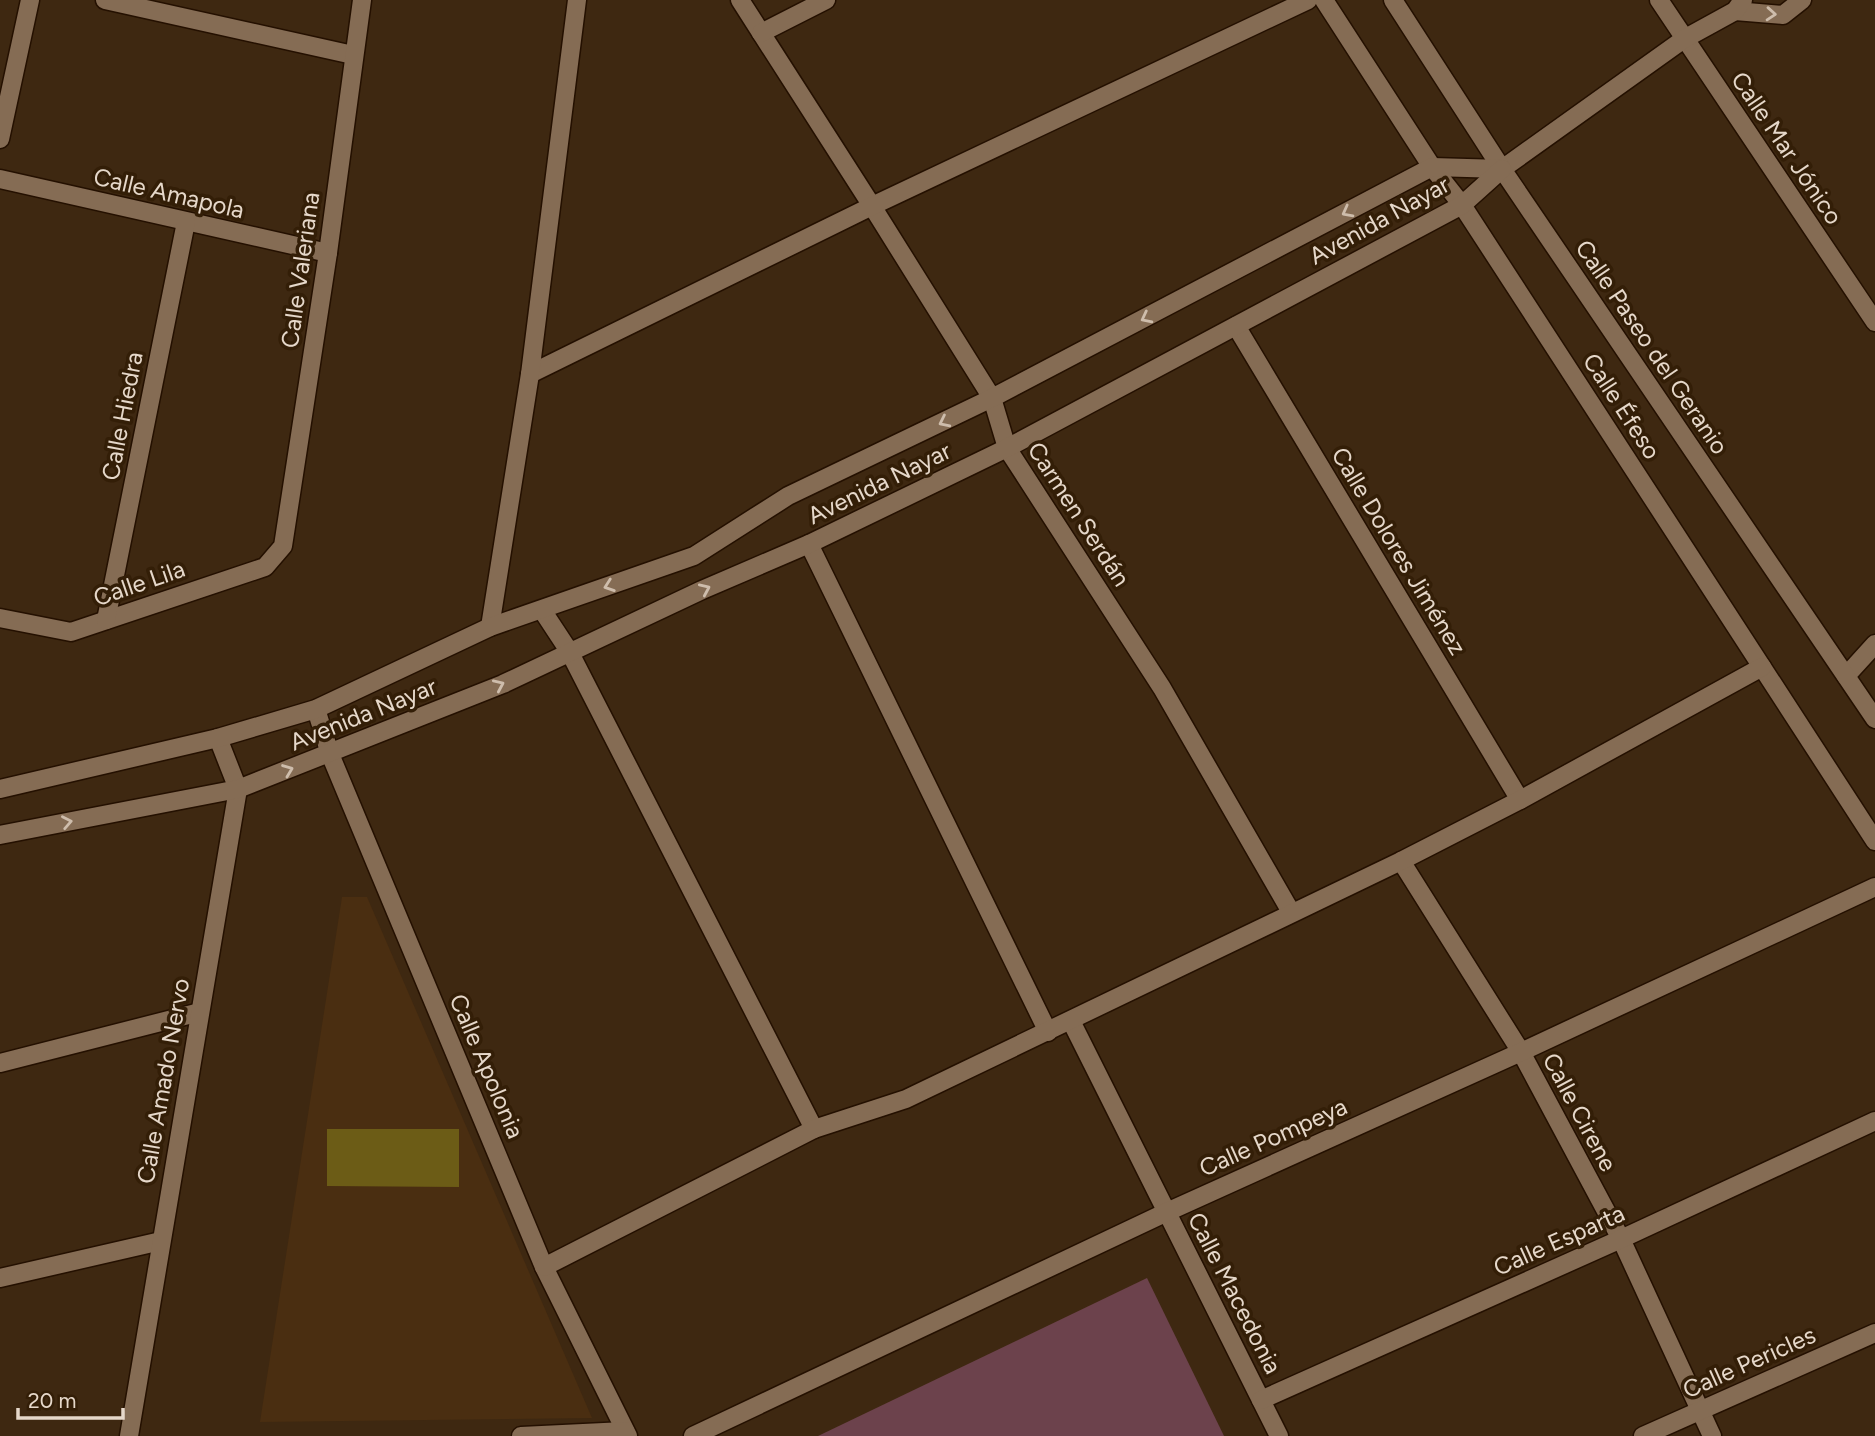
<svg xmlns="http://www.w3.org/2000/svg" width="1875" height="1436" viewBox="0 0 1875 1436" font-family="Figtree,sans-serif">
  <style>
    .built { fill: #4a2e11 }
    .green { fill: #6c424c }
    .building { fill: #6c5c16 }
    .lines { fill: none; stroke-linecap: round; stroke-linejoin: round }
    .minor-casing { stroke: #241000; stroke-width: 21 }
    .tertiary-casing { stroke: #241000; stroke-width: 21 }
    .minor { stroke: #856c54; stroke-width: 18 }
    .tertiary { stroke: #856c54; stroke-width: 18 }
    .oneway { stroke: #cebdac }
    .labels { text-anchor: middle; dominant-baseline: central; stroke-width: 7; stroke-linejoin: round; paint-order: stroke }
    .street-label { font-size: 24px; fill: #e6d8ca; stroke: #331e07 }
  </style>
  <rect width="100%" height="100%" fill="#3e2811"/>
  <!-- built -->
  <path class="built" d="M342,897H367L592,1418L260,1422Z"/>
  <!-- green -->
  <path class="green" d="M1147,1278L1224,1436H818Z"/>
  <!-- building -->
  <path class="building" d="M327,1129H459V1187L327,1186Z"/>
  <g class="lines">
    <!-- minor casing -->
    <g class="minor-casing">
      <g id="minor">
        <path d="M105,0L353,55"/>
        <path d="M740,0L872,206L992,398L1007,448L1162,688L1291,912"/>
        <path d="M1324,0L1432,167L1462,205L1875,841"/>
        <path d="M1659,0L1875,322"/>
        <path d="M1735,11L1783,15L1802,0"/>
        <path d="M761,33L826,0"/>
        <path d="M0,139L30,0"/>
        <path d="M1502,169L1684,39L1735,11L1743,0"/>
        <path d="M0,179L328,253"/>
        <path d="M1236,326L1520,800"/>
        <path d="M530,374L872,206L1308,0"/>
        <path d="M809,544L1048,1032"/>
        <path d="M542,610L569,651L814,1129"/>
        <path d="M0,618L71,632L265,567L283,546L328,253L362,0"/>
        <path d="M106,620L186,222"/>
        <path d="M490,627L530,374L577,0"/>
        <path d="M1846,676L1875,644"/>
        <path d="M316,709L330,754L544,1267L628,1436"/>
        <path d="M1401,861L1521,1052L1621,1239L1712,1436"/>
        <path d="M1071,1021L1279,1436"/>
        <path d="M0,1063L200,1012"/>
        <path d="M544,1267L814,1129L906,1099L1401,861L1520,800L1762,667"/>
        <path d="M0,1278L161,1241"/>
        <path d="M1261,1400L1621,1239L1875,1121"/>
        <path d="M129,1436L238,789L218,738"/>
        <path d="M521,1436L625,1431"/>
        <path d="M693,1436L1167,1212L1521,1052L1875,887"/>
        <path d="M1643,1436L1875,1333"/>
      </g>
    </g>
    <!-- tertiary casing -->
    <g class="tertiary-casing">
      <g id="tertiary">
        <path d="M1393,0L1502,169L1875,719"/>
        <path d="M0,789L218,738L316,709L490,627L694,556L788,496L992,398L1432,167L1502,169"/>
        <path d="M0,835L238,789L503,684L702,590L809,544L1007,448L1462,205L1502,169"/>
      </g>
    </g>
    <!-- minor -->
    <use href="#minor" class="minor"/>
    <!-- tertiary -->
    <use href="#tertiary" class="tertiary"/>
  </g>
  <!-- one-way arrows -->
  <defs><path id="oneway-chevron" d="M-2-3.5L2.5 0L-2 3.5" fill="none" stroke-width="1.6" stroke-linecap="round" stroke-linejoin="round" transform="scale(1.75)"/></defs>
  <g class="oneway">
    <use href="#oneway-chevron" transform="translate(1771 14) rotate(4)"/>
    <use href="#oneway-chevron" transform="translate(1347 212) rotate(152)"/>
    <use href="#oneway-chevron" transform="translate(1146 318) rotate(153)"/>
    <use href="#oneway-chevron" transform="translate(944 422) rotate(154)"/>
    <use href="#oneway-chevron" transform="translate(609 586) rotate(161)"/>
    <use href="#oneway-chevron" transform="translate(705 589) rotate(-24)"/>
    <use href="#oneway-chevron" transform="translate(499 685) rotate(-24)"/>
    <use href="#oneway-chevron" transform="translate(288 770) rotate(-21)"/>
    <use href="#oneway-chevron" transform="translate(67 822) rotate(-11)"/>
  </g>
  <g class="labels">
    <!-- street labels -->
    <g class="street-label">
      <text transform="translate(1787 148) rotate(56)">Calle Mar Jónico</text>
      <text transform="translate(169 193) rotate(13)">Calle Amapola</text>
      <text transform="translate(1379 220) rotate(-29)">Avenida Nayar</text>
      <text transform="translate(300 270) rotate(-82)">Calle Valeriana</text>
      <text transform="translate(1652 347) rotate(56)">Calle Paseo del Geranio</text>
      <text transform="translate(1622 406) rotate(57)">Calle Éfeso</text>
      <text transform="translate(122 416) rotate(-79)">Calle Hiedra</text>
      <text transform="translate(879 483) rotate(-26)">Avenida Nayar</text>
      <text transform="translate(1079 514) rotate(57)">Carmen Serdán</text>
      <text transform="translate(1399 551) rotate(59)">Calle Dolores Jiménez</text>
      <text transform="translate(139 583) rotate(-19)">Calle Lila</text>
      <text transform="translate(363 714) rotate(-22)">Avenida Nayar</text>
      <text transform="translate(487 1066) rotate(67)">Calle Apolonia</text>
      <text transform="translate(163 1081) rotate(-80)">Calle Amado Nervo</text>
      <text transform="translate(1580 1112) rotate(62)">Calle Cirene</text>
      <text transform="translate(1273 1137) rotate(-24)">Calle Pompeya</text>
      <text transform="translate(1559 1240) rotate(-24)">Calle Esparta</text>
      <text transform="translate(1235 1293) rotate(63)">Calle Macedonia</text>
      <text transform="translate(1749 1362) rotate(-24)">Calle Pericles</text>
    </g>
  </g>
  <!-- scale -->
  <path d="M18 1408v10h105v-10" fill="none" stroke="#e6d8ca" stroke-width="3.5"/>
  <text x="28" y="1408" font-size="21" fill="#e6d8ca" stroke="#331e07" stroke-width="5" paint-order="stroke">20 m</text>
</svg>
